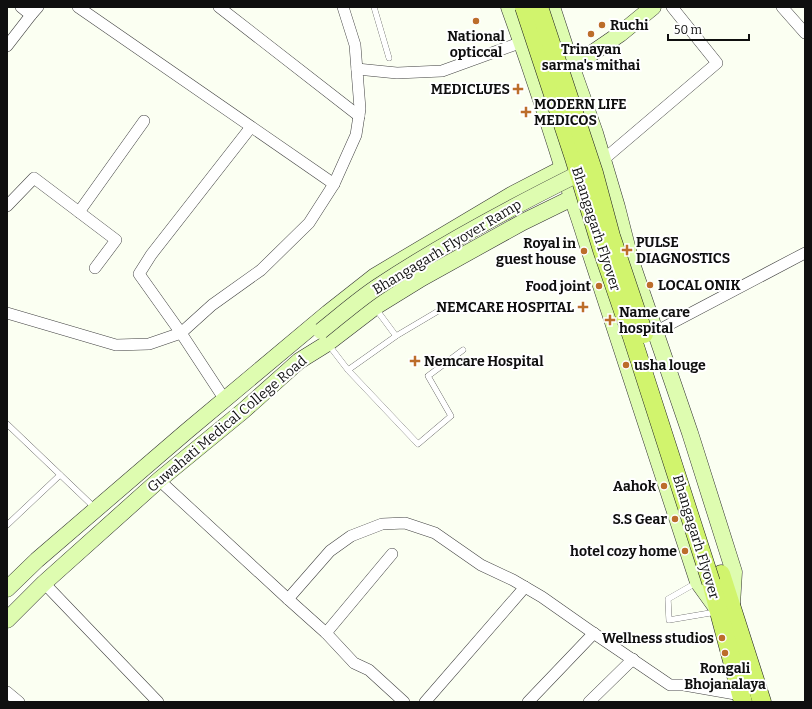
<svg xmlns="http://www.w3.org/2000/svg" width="812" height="709" viewBox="0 0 812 709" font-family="Bitter,serif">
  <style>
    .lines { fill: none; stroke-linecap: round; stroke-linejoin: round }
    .lane-casing { stroke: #424242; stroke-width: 6 }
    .street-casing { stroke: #424242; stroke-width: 12 }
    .secondary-casing { stroke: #313131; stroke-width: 17 }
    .primary-casing { stroke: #202020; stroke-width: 19 }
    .lane { stroke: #fff; stroke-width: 5.5 }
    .street { stroke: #fff; stroke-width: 11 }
    .secondary { stroke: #defcb0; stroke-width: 16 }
    .primary { stroke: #d1f46d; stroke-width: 18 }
    .secondary-bridge-casing { stroke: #313131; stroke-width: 17; stroke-linecap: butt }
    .primary-bridge-casing { stroke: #202020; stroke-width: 19; stroke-linecap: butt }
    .secondary-bridge { stroke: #defcb0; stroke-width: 16 }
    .primary-bridge { stroke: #d1f46d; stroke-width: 18 }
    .poi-dot { fill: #bc6d2b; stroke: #fff; stroke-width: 1.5 }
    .labels { text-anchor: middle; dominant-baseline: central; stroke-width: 4; stroke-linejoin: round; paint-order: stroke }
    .poi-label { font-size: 14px; font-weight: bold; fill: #0f0f0f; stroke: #fff; text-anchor: end }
    .street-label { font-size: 14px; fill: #0f0f0f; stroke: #fff }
  </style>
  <rect width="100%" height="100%" fill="#fbfff2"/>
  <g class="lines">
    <!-- lane casing -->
    <g class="lane-casing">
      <g id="lane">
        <path d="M374,7L389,58"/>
        <path d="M376,309L396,336L450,304"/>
        <path d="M328,344L348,370L418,444L451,416L428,376L463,350"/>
        <path d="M348,370L396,336"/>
        <path d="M7,424L95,508"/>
        <path d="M7,525L60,475"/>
        <path d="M696,583L668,599L669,620L716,612"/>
      </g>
    </g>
    <!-- street casing -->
    <g class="street-casing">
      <g id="street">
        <path d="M21,7L31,15L38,7"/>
        <path d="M78,7L334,184"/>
        <path d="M219,7L359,116"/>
        <path d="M782,7L805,33"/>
        <path d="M7,46L31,15"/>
        <path d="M357,69L397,73L442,71L522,42"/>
        <path d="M251,127L151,255L139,274L181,333L212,305L261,270L309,223L334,184L356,135L360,109L355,45L343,7"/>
        <path d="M603,160L717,63L672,7"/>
        <path d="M7,206L34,178L116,240L95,268"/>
        <path d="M79,212L144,121"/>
        <path d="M7,313L116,345L149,344L181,333L225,400"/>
        <path d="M655,332L805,253"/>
        <path d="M159,480L288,599L326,633L354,663L369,670L404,702"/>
        <path d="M44,583L158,702"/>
        <path d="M288,599L330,551L351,536L382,524L405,523L435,533L481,565L513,580L542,597L589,630L670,685H684L741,695"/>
        <path d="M326,633L392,554"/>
        <path d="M7,692L19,702"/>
        <path d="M425,702L525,587"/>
        <path d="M528,702L594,633"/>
        <path d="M589,702L633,659"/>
      </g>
    </g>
    <!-- secondary casing -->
    <g class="secondary-casing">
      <g id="secondary">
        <path d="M509,7C531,68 551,129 570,191C575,207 581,223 586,240L698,582L716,607"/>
        <path d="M552,7L572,68L595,133L617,207L630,258L690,433L734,572L732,605"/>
        <path d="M563,73L620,34L653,7"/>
        <path d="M7,589L37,560L187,431L328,313L375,276L511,195L563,168"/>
        <path d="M7,620L44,583L159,480L243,411L299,361L328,343L375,307L422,278L523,222L572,198"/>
      </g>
    </g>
    <!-- primary casing -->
    <g class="primary-casing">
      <g id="primary">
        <path d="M721,574L762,702"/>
        <path d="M711,582L743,702"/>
      </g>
    </g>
    <!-- lane -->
    <use href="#lane" class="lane"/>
    <!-- street -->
    <use href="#street" class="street"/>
    <!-- secondary -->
    <use href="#secondary" class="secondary"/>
    <!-- primary -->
    <use href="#primary" class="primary"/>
    <!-- secondary-bridge casing -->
    <g class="secondary-bridge-casing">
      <path id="secondary-bridge" d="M321,331C340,316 359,299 379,286C442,244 510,208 578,174"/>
    </g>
    <!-- primary-bridge casing -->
    <g class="primary-bridge-casing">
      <g id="primary-bridge">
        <path d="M524,7L574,158L602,250L632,337L711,582"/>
        <path d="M539,7L594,173L611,236L644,334"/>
      </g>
    </g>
    <!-- secondary-bridge -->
    <use href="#secondary-bridge" class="secondary-bridge"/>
    <!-- primary-bridge -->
    <use href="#primary-bridge" class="primary-bridge"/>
  </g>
  <!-- markers -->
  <g class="poi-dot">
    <circle cx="476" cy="21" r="4"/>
    <circle cx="602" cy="25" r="4"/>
    <circle cx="591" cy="34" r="4"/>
    <path d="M516 83h4v4h4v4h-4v4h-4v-4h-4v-4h4z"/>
    <path d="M524 106h4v4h4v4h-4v4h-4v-4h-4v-4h4z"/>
    <path d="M625 244h4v4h4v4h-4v4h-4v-4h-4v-4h4z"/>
    <circle cx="584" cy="251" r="4"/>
    <circle cx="650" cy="285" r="4"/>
    <circle cx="599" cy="286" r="4"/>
    <path d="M581 301h4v4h4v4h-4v4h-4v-4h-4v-4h4z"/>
    <path d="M608 314h4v4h4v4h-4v4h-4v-4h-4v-4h4z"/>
    <path d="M413 355h4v4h4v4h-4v4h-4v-4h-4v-4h4z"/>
    <circle cx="626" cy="365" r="4"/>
    <circle cx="664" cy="486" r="4"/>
    <circle cx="675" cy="519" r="4"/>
    <circle cx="685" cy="551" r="4"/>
    <circle cx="722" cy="638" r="4"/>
    <circle cx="725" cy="653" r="4"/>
  </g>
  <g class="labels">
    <!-- poi labels -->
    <g class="poi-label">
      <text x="610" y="25" text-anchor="start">Ruchi</text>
      <text x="476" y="36" text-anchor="middle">National<tspan x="476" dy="16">opticcal</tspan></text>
      <text x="591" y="49" text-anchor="middle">Trinayan<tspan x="591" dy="16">sarma's mithai</tspan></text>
      <text x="510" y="89">MEDICLUES</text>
      <text x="534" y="104" text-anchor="start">MODERN LIFE<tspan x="534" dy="16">MEDICOS</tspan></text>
      <text x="636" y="242" text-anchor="start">PULSE<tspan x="636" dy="16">DIAGNOSTICS</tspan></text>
      <text x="576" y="243">Royal in<tspan x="576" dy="16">guest house</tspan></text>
      <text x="658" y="285" text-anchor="start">LOCAL ONIK</text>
      <text x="591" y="286">Food joint</text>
      <text x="574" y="307">NEMCARE HOSPITAL</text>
      <text x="619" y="312" text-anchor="start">Name care<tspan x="619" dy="16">hospital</tspan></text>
      <text x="424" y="361" text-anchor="start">Nemcare Hospital</text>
      <text x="634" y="365" text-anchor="start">usha louge</text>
      <text x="656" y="486">Aahok</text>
      <text x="667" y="519">S.S Gear</text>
      <text x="677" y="551">hotel cozy home</text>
      <text x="714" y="638">Wellness studios</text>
      <text x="725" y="668" text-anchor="middle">Rongali<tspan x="725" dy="16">Bhojanalaya</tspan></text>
    </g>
    <!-- street labels -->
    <g class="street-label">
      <text transform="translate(596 229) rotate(72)">Bhangagarh Flyover</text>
      <text transform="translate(447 247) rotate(-31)">Bhangagarh Flyover Ramp</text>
      <text transform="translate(227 424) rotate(-40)">Guwahati Medical College Road</text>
      <text transform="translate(696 537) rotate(73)">Bhangagarh Flyover</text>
    </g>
  </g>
  <!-- border -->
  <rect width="812" height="709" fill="none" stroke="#0f0f0f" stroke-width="16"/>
  <!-- scale -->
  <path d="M668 34v6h81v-6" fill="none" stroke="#0f0f0f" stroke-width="2"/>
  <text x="674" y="34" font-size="12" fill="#0f0f0f" stroke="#ffffff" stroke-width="3" paint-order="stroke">50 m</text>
</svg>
